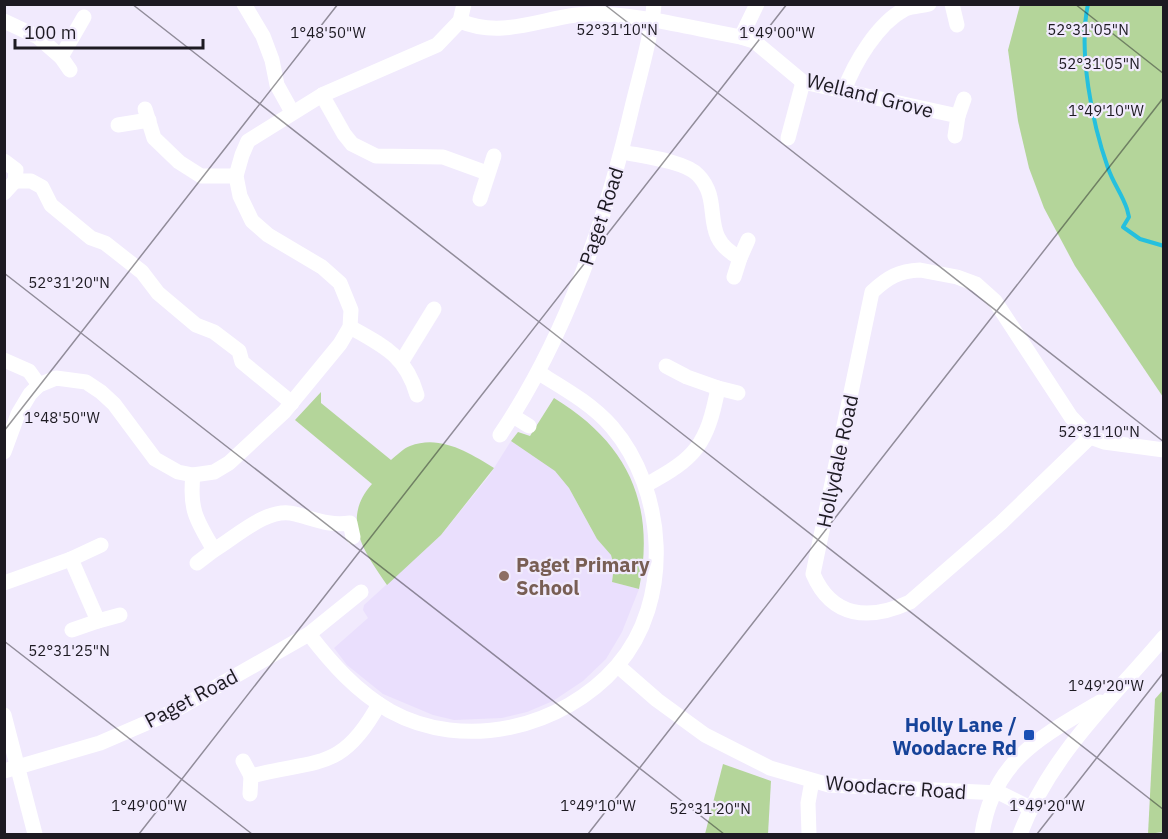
<svg xmlns="http://www.w3.org/2000/svg" width="1168" height="839" viewBox="0 0 1168 839" font-family="'IBM Plex Sans',sans-serif">
  <style>
    .built { fill: #eadffd }
    .green { fill: #b4d59a }
    .lines { fill: none; stroke-linecap: round; stroke-linejoin: round }
    .stream { stroke: #25c0de; stroke-width: 4 }
    .minor { stroke: #fff; stroke-width: 15 }
    .ticks { fill: none; stroke: #1d1a22; stroke-width: 1.5; stroke-opacity: 0.45 }
    .education-dot { fill: #8d6e63; stroke: #f1eafd; stroke-width: 2 }
    .transit-dot { fill: #1a4fb4; stroke: #f1eafd; stroke-width: 2 }
    .labels { text-anchor: middle; dominant-baseline: central; stroke-width: 4.5; stroke-linejoin: round; paint-order: stroke }
    .street-label { font-size: 20px; fill: #1d1a22; stroke: #f1eafd }
    .education-label { font-size: 20px; font-weight: bold; fill: #785e54; stroke: #f1eafd; text-anchor: start }
    .transit-label { font-size: 20px; font-weight: bold; fill: #164399; stroke: #f1eafd; text-anchor: end }
    .ticks-label { font-size: 15px; text-anchor: middle; fill: #1d1a22; stroke: #f1eafd; stroke-width: 4.5; stroke-linejoin: round; paint-order: stroke }
  </style>
  <rect width="100%" height="100%" fill="#f1eafd"/>
  <!-- built -->
  <path class="built" d="M511,441L556,471L569,488L597,539L611,555L614,566L612,582L639,589L622,632L606,659L583,681L553,701L527,712L502,718L454,720L433,715L383,694L347,665L334,648L368,618L363,610L364,605L441,535L489,476Z"/>
  <!-- green -->
  <g class="green">
    <path d="M1020,5H1163V397L1075,266L1044,208L1029,168L1018,121L1008,50Z"/>
    <path d="M321,392V403L391,460C397,455 404,448 410,446C440,434 470,453 494,468L441,535L387,585C365,553 340,520 372,484L295,420Z"/>
    <path d="M554,398C628,443 656,504 639,589L612,582L614,566L611,555L597,539L569,488L555,471L511,441L518,432L530,436Z"/>
    <path d="M1163,690V832L1148,834L1155,699Z"/>
    <path d="M723,764L771,781L768,834H705Z"/>
  </g>
  <g class="lines">
    <!-- stream -->
    <path class="stream" d="M1088,4C1078,51 1092,123 1108,168C1113,183 1122,194 1127,209L1129,217L1123,227L1140,239L1164,246"/>
    <!-- minor -->
    <g class="minor">
      <path d="M244,4L263,36L272,60L277,85L292,112"/>
      <path d="M952,4L957,25"/>
      <path d="M4,21L38,37L61,57L70,70"/>
      <path d="M460,21C509,42 554,10 604,14C650,17 696,29 741,37L754,41L803,82L958,116L955,136"/>
      <path d="M741,37L757,4"/>
      <path d="M61,57L84,17"/>
      <path d="M844,91C854,63 878,23 905,9C912,6 921,6 929,4"/>
      <path d="M322,95L344,134L352,144L376,156L443,157L487,173"/>
      <path d="M145,109L154,138L179,162L201,176H236"/>
      <path d="M958,116L964,99"/>
      <path d="M118,125L149,120"/>
      <path d="M788,138L803,82"/>
      <path d="M622,152C641,156 685,161 698,175C725,203 697,236 740,258L734,277"/>
      <path d="M4,161L16,170L15,181"/>
      <path d="M15,181H31L42,187L51,205L91,238L105,243L142,272L158,293L196,325L214,332L239,351L242,362L292,403"/>
      <path d="M4,193L15,181"/>
      <path d="M480,199L494,156"/>
      <path d="M740,258L748,240"/>
      <path d="M920,270L957,277L976,284L995,301L1071,417L1090,437L1001,523L910,602C869,621 832,618 813,574L872,292C888,277 899,271 920,270Z"/>
      <path d="M350,327C384,346 406,356 417,395"/>
      <path d="M4,360L29,371L39,385"/>
      <path d="M402,361L434,309"/>
      <path d="M718,388L738,393"/>
      <path d="M513,416L529,426"/>
      <path d="M500,435C567,335 606,220 633,103C641,70 651,38 654,4"/>
      <path d="M1090,437L1104,442L1164,450"/>
      <path d="M4,452L18,414L30,394L39,385L56,378L86,382L101,392L114,404L155,459L178,472L193,475L214,472L229,463L284,412L340,344L350,327L351,310L340,283L322,267L268,235L252,221L240,196L236,176L242,155L248,141L322,95L437,45L460,21L464,4"/>
      <path d="M193,475C189,510 197,521 214,550C236,537 268,506 295,514C315,519 328,526 350,523L353,537"/>
      <path d="M646,485C696,458 707,445 718,388L687,377L666,366"/>
      <path d="M71,559L98,621L120,615"/>
      <path d="M197,563L214,550"/>
      <path d="M4,583L71,559L101,545"/>
      <path d="M72,630L98,621"/>
      <path d="M309,634C332,664 356,691 390,711C464,752 563,728 617,666C674,601 666,490 612,427C592,404 565,389 539,373"/>
      <path d="M618,666L657,700L705,735L770,768L829,785L1000,793L1030,808"/>
      <path d="M4,715L35,834"/>
      <path d="M243,761L251,776C317,759 342,772 379,704"/>
      <path d="M4,771L100,743L172,712L309,634L361,592"/>
      <path d="M250,794L251,776"/>
      <path d="M809,834L808,803L812,781"/>
      <path d="M982,834C993,760 1041,737 1100,702"/>
      <path d="M1020,834C1051,754 1110,701 1164,637"/>
    </g>
  </g>
  <!-- ticks -->
  <path class="ticks" d="M132,4L1164,810M604,4L1164,442M1075,4L1164,74M4,273L724,834M4,431L338,4M4,641L252,834M139,834L787,4M588,834L1164,97M1037,834L1164,672"/>
  <!-- markers -->
  <circle class="education-dot" cx="504" cy="576" r="6"/>
  <rect class="transit-dot" x="1023" y="729" width="12" height="12" rx="3"/>
  <g class="labels">
    <!-- street labels -->
    <g class="street-label">
      <text transform="translate(870 95) rotate(14)">Welland Grove</text>
      <text transform="translate(601 216) rotate(-72)">Paget Road</text>
      <text transform="translate(837 461) rotate(-78)">Hollydale Road</text>
      <text transform="translate(191 698) rotate(-28)">Paget Road</text>
      <text transform="translate(896 787) rotate(4)">Woodacre Road</text>
    </g>
    <!-- education labels -->
    <g class="education-label">
      <text x="516" y="564">Paget Primary<tspan x="516" dy="23">School</tspan></text>
    </g>
    <!-- transit labels -->
    <g class="transit-label">
      <text x="1017" y="724">Holly Lane /<tspan x="1017" dy="23">Woodacre Rd</tspan></text>
    </g>
  </g>
  <g class="ticks-label">
    <text x="1088" y="35">52°31'05"N</text>
    <text x="617" y="35">52°31'10"N</text>
    <text x="328" y="38">1°48'50"W</text>
    <text x="777" y="38">1°49'00"W</text>
    <text x="1099" y="69">52°31'05"N</text>
    <text x="1106" y="116">1°49'10"W</text>
    <text x="69" y="288">52°31'20"N</text>
    <text x="62" y="423">1°48'50"W</text>
    <text x="1099" y="437">52°31'10"N</text>
    <text x="69" y="656">52°31'25"N</text>
    <text x="1106" y="691">1°49'20"W</text>
    <text x="149" y="811">1°49'00"W</text>
    <text x="598" y="811">1°49'10"W</text>
    <text x="1047" y="811">1°49'20"W</text>
    <text x="710" y="814">52°31'20"N</text>
  </g>
  <!-- border -->
  <rect width="1168" height="839" fill="none" stroke="#1d1a22" stroke-width="12"/>
  <!-- scale -->
  <path d="M15 39v9h188v-9" fill="none" stroke="#1d1a22" stroke-width="3"/>
  <text x="24" y="39" font-size="18" fill="#1d1a22" stroke="#f1eafd" stroke-width="4.5" paint-order="stroke">100 m</text>
</svg>
